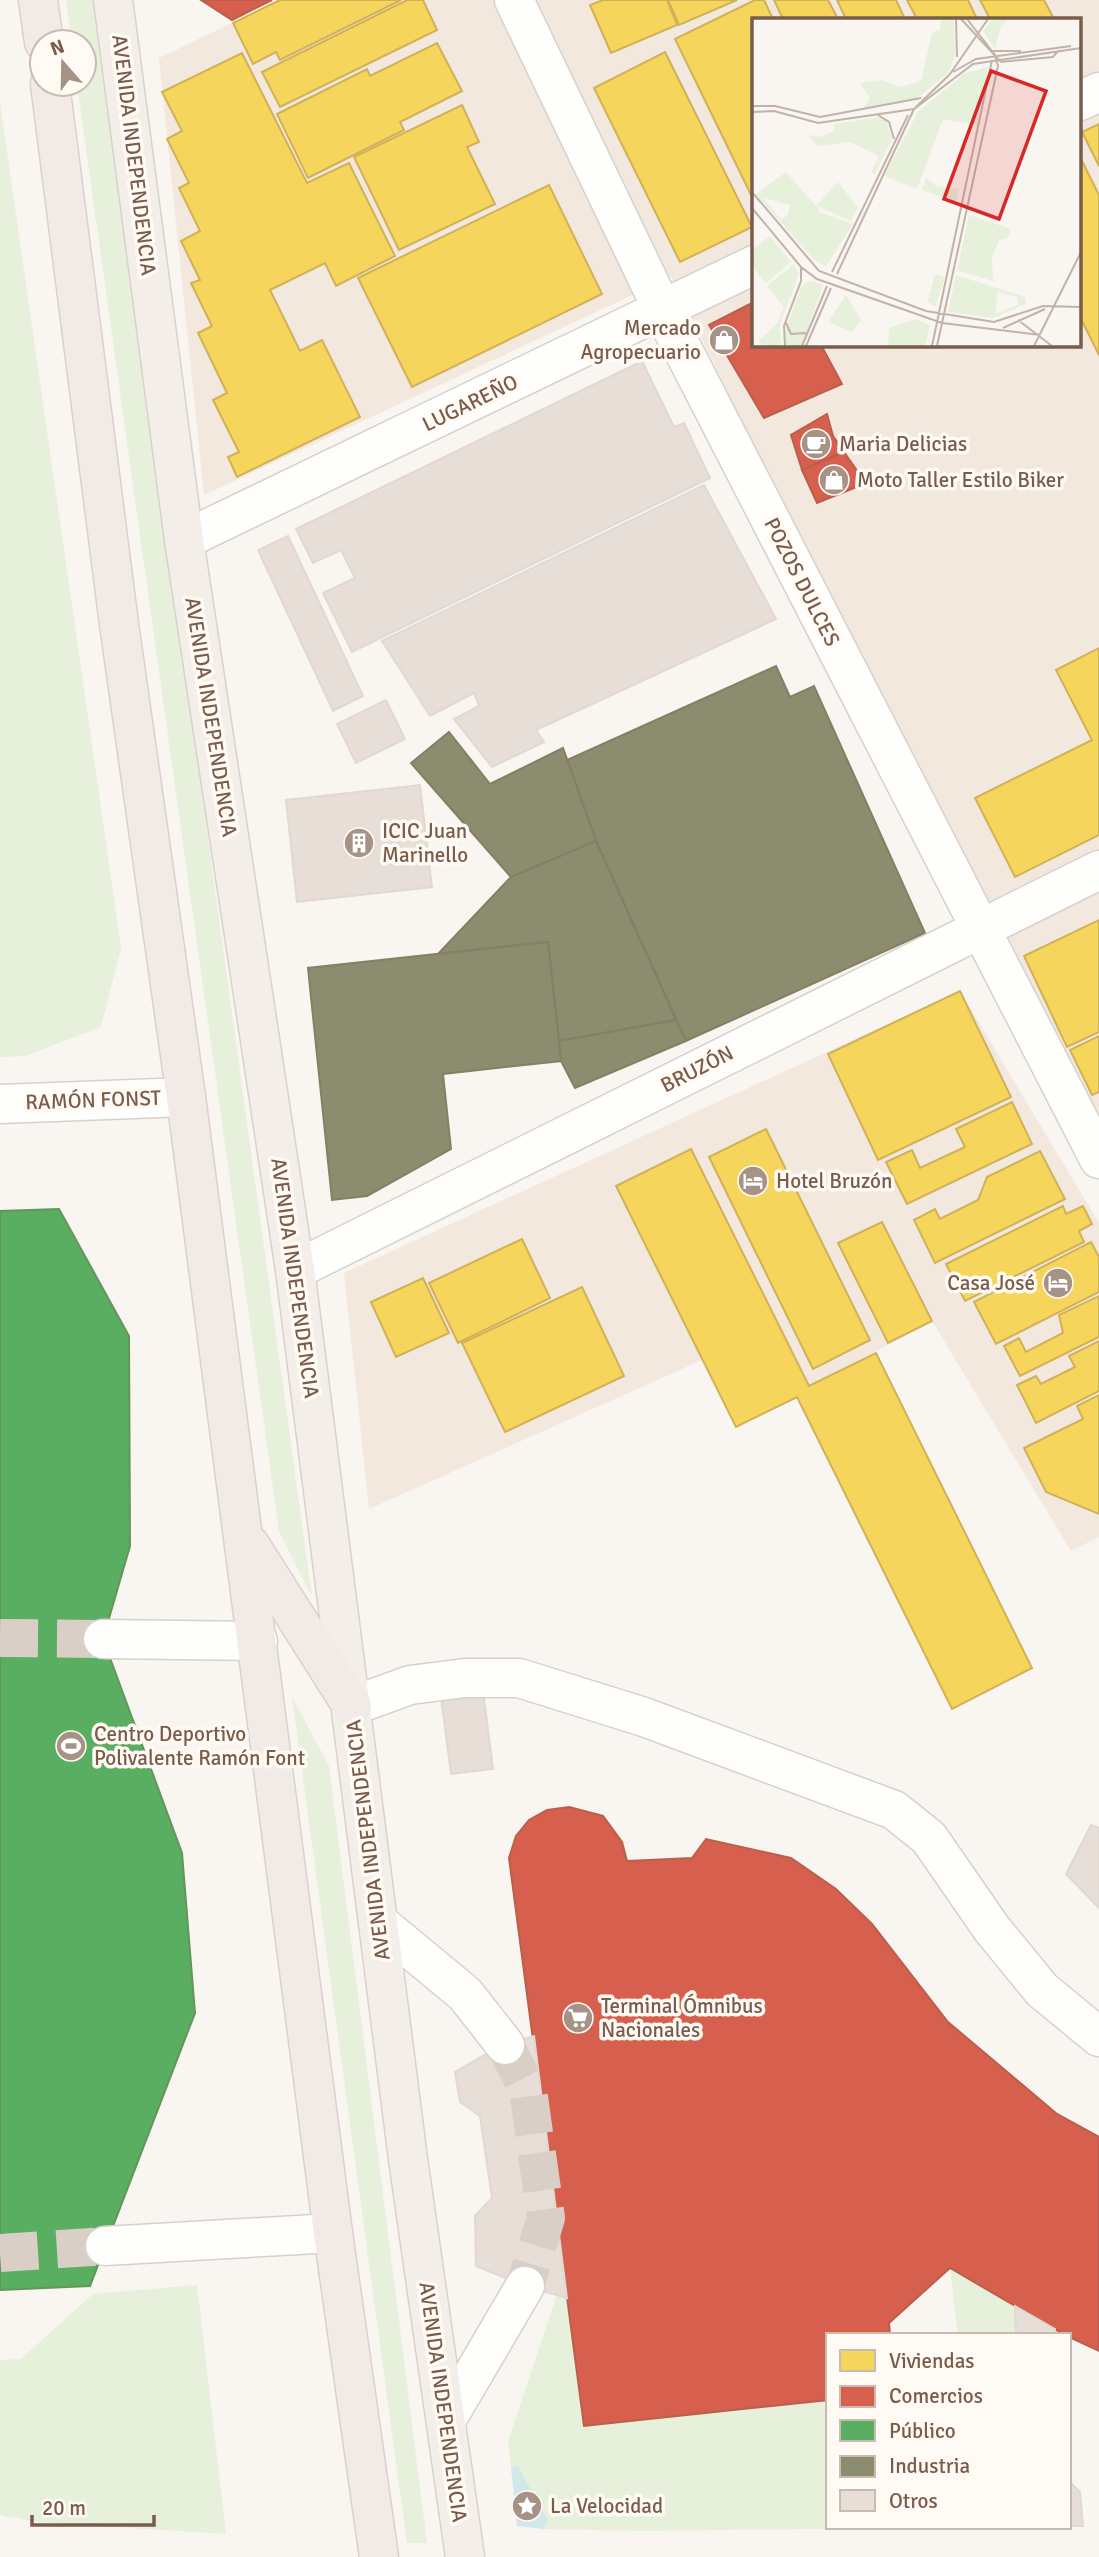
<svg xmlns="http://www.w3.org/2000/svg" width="1099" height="2557" viewBox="0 0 1099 2557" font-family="Signika,sans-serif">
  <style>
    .residential { fill: #f2e8de; fill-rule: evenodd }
    .green { fill: #e7f0db }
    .water { fill: #d0e8ea }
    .homes { fill: #f6d55c; stroke: #d1b158; stroke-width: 2 }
    .shops { fill: #d6604d; stroke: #ba5f4d; stroke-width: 2 }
    .public { fill: #5aae61; stroke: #64955b; stroke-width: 2 }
    .industry { fill: #8c8c6e; stroke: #877e64; stroke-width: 2 }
    .building { fill: #e6ded7; stroke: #e2d8d2; stroke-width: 2 }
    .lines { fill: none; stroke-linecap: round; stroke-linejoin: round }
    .minor-tunnel { stroke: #d9cfc7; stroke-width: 38; stroke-dasharray: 38 19; stroke-linecap: butt }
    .minor-casing { stroke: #d7d1cb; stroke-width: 41 }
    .major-casing { stroke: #dad1cc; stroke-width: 41 }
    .highway-casing { stroke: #dad1cc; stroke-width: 41 }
    .minor { stroke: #fefefd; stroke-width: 38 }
    .major { stroke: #f3eee8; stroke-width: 38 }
    .highway { stroke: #f2eae7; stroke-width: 38 }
    .labels { text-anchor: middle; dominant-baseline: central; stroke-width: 7; stroke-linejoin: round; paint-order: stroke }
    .street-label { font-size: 21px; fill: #7a5c4d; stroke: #fffaf3 }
    .poi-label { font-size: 21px; fill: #7a5c4d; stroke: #fffaf3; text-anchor: start }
    .inset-road { fill: none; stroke: #c2b3aa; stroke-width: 2 }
    .view { fill: #d62828; fill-opacity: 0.15; stroke: #d62828; stroke-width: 3.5 }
    .inset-edge { fill: none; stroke: #7a5c4d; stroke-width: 3.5 }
  </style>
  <rect width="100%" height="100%" fill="#f9f5f0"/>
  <!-- residential -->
  <g class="residential">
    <path d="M280,0H1099V1128L997,939L671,277L204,495L159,58ZM754,19H1080V345H754Z"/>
    <path d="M960,991L1099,1223V1537L1071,1551L932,1321L736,1427L702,1360L369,1509L344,1273Z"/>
  </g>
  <!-- green -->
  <g class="green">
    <path d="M66,0H93L312,1597L279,1531L77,84H84V42H72Z"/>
    <path d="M0,103L121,948L101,1027L25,1056L0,1057Z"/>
    <path d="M292,1697L329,1766L427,2543H407Z"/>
    <path d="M950,2268L1015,2306L1016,2335H958Z"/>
    <path d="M564,2273L584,2426L828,2400V2527L904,2528L641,2531L544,2529L548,2520L517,2466L511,2468L508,2441Z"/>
    <path d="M197,2285L226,2534L37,2522L0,2515V2360L21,2359L93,2294Z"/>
  </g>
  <!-- water -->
  <path class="water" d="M517,2465L548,2520L544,2529L517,2526L511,2468Z"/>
  <!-- homes -->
  <g class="homes">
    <path d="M280,0H401L280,60L276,52L253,64L233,23Z"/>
    <path d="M407,0H423L437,30L280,107L262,72Z"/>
    <path d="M603,0H667L677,25L611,53L590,5Z"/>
    <path d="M668,0H737L679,25Z"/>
    <path d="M755,0H764L773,19H754V201L675,39Z"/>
    <path d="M774,0H828L838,19H783Z"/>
    <path d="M837,0H896L905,19H846Z"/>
    <path d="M907,0H968L977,19H917Z"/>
    <path d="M980,0H1044L1054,19H990Z"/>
    <path d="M437,43L462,91L400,122L404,130L308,178L277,114L367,69L370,76Z"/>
    <path d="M665,52L752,227L680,262L594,88Z"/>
    <path d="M242,53L307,183L349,163L395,256L336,286L325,263L270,290L300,351L322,340L360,417L237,477L228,457L239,452L213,400L227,393L198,333L212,326L191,283L200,280L181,241L200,231L179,188L189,183L167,139L182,131L162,92Z"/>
    <path d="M462,105L479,142L467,147L495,204L399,250L354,157Z"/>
    <path d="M1099,124V166L1082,132Z"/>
    <path d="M1080,157L1099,195V355L1080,317Z"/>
    <path d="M549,185L602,294L412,387L358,278Z"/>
    <path d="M1099,648V835L1015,877L975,798L1092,740L1056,670Z"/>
    <path d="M1099,920V1032L1067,1047L1024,956Z"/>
    <path d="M960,991L1011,1097L878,1160L828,1054Z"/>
    <path d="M1099,1036V1092L1092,1095L1070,1050Z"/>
    <path d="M1012,1102L1032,1144L907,1204L886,1162L912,1150L920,1168L965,1147L956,1129Z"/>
    <path d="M766,1129L870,1340L813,1369L709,1157Z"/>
    <path d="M691,1149L809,1386L876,1353L1032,1668L952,1709L797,1397L736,1427L616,1186Z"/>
    <path d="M1040,1151L1065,1199L935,1263L914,1220L935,1209L940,1219L978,1200L987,1177Z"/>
    <path d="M1063,1206L1066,1214L1083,1206L1092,1224L1079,1231L1084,1242L965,1301L946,1264Z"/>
    <path d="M882,1222L932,1321L888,1343L838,1243Z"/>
    <path d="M522,1239L550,1298L458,1343L429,1283Z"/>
    <path d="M1091,1242L1099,1257V1292L996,1344L974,1302Z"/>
    <path d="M423,1278L449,1333L396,1357L371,1302Z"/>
    <path d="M582,1287L624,1376L505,1432L462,1343Z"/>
    <path d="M1099,1296V1337L1020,1376L1004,1346L1019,1338L1026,1352L1063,1333L1059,1315Z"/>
    <path d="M1099,1341V1391L1036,1423L1017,1385L1036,1376L1041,1384L1075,1367L1069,1356Z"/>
    <path d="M1099,1395V1514L1046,1492L1024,1448L1083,1419L1077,1406Z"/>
  </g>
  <!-- shops -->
  <g class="shops">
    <path d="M201,0H272L232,20Z"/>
    <path d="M754,302V345H821L842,384L764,418L709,325Z"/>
    <path d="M827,414L833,436L844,452L802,470L791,435Z"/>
    <path d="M844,452L860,475L862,485L817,503L802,470Z"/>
    <path d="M569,1807L603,1816L622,1842L627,1861L692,1858L706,1839L791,1858L836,1889L872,1924L948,2022L1057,2114L1099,2137V2351L1065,2335L950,2268L889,2323L890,2335H828V2400L584,2426L509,1858L516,1836L529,1820L547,1810Z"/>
  </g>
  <!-- public -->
  <path class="public" d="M59,1209L129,1336L130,1546L103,1639L182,1853L195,2013L90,2286L0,2290V1211Z"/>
  <!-- industry -->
  <g class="industry">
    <path d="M776,666L790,697L814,686L925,933L686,1041L596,841L567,760Z"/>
    <path d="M449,732L490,784L563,748L596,841L511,877L411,763Z"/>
    <path d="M596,841L676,1020L559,1041L548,942L438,954L511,877Z"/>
    <path d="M548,942L561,1061L443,1074L451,1149L367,1196L332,1200L308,968Z"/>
    <path d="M676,1020L686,1041L575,1088L561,1061L559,1041Z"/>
  </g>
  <!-- building -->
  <g class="building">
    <path d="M642,361L674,427L684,423L710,478L352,652L323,593L355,578L341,550L313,563L296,529Z"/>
    <path d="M704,485L776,619L536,730L544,742L492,767L454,719L479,706L474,693L430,716L382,641Z"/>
    <path d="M288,536L363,696L333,711L258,550Z"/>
    <path d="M386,700L405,739L356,763L337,724Z"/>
    <path d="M420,785L432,887L297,902L286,800Z"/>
    <path d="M482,1683L493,1769L451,1774L440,1689Z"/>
    <path d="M1091,1825L1099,1828V1908L1066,1874Z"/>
    <path d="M534,2036L567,2298L525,2286L476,2266L475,2216L492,2198L480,2116L460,2102L455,2072L500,2046Z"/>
    <path d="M1015,2306L1055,2329V2335H1016Z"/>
    <path d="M1069,2481L1080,2492L1083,2526H1069Z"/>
  </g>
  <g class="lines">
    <!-- minor-tunnel -->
    <g class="minor-tunnel">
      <path d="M0,1638L103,1639"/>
      <path d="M505,2045L528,2090L546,2218L525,2286"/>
      <path d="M0,2253L105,2246"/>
    </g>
    <!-- minor casing -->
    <g class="minor-casing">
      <g id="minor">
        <path d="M514,0L663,311L1099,1159"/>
        <path d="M1080,101L1099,92"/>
        <path d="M184,540L754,265"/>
        <path d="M0,1104L186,1097"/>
        <path d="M295,1270L1099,870"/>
        <path d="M103,1639L258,1641"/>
        <path d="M352,1706L410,1685L465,1678H519L644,1717L894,1810L929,1838L992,1929L1042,1990L1099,2037"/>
        <path d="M378,1922L465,1994L505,2045"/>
        <path d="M105,2246L333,2233"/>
        <path d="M447,2419L525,2286"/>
      </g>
    </g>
    <!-- major casing -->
    <g class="major-casing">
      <path id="major" d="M113,0L184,540L295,1270L408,2159L465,2557"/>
    </g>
    <!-- highway casing -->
    <g class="highway-casing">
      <g id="highway">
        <path d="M38,0L44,42"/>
        <path d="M50,84L119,624L186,1097L333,2233L379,2557"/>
        <path d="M250,1545L352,1706"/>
      </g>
    </g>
    <!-- minor -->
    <use href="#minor" class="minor"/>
    <!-- major -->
    <use href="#major" class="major"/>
    <!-- highway -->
    <use href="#highway" class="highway"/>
  </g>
  <!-- icons -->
  <defs>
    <g id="shop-disc" transform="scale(1.575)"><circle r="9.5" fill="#a69286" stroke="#fffaf3"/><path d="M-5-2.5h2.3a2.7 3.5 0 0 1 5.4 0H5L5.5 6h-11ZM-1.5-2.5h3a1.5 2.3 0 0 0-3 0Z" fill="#fff"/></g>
    <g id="cafe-disc" transform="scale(1.575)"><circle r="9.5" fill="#a69286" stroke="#fffaf3"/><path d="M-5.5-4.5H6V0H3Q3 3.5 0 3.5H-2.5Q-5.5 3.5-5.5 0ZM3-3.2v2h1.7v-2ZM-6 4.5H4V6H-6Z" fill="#fff"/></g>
    <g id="building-disc" transform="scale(1.575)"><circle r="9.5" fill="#a69286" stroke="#fffaf3"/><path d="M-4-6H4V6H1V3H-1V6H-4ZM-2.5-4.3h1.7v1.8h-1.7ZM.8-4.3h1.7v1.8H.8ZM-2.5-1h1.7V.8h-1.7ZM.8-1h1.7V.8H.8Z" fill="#fff"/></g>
    <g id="hotel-disc" transform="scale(1.575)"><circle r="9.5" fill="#a69286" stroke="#fffaf3"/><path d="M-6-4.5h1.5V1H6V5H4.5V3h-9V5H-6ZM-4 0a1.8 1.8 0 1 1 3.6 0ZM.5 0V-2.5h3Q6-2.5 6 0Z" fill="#fff"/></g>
    <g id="stadium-disc" transform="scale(1.575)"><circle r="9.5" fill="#a69286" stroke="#fffaf3"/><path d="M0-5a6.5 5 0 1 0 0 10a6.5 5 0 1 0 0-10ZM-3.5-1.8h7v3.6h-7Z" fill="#fff"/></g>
    <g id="supermarket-disc" transform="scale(1.575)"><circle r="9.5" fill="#a69286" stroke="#fffaf3"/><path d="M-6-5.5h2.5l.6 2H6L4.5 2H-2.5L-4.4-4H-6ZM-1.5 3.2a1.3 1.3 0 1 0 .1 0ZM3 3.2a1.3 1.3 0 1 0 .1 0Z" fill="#fff"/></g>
    <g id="sight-disc" transform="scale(1.575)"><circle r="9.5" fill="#a69286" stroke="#fffaf3"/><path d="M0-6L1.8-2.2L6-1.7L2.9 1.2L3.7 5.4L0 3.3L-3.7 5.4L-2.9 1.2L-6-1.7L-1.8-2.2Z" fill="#fff"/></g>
  </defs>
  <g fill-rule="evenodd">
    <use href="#shop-disc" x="724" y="340"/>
    <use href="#cafe-disc" x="816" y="444"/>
    <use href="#shop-disc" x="834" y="480"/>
    <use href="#building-disc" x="359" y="843"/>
    <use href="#hotel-disc" x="753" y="1181"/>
    <use href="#hotel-disc" x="1058" y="1283"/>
    <use href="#stadium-disc" x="71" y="1746"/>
    <use href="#supermarket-disc" x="578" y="2018"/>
    <use href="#sight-disc" x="527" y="2506"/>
  </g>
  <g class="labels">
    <!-- street labels -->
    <g class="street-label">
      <text transform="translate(134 155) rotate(83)">AVENIDA INDEPENDENCIA</text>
      <text transform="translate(470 403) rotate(-26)">LUGAREÑO</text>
      <text transform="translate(802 582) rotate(63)">POZOS DULCES</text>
      <text transform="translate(211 717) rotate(81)">AVENIDA INDEPENDENCIA</text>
      <text transform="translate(697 1069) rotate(-27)">BRUZÓN</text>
      <text transform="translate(93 1100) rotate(-2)">RAMÓN FONST</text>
      <text transform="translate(295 1278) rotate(82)">AVENIDA INDEPENDENCIA</text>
      <text transform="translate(368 1840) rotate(-97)">AVENIDA INDEPENDENCIA</text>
      <text transform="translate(443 2402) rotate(82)">AVENIDA INDEPENDENCIA</text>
    </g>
    <!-- poi labels -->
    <g class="poi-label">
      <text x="701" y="328" text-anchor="end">Mercado<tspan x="701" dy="24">Agropecuario</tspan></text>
      <text x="839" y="444">Maria Delicias</text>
      <text x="857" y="480">Moto Taller Estilo Biker</text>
      <text x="382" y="831">ICIC Juan<tspan x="382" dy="24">Marinello</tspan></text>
      <text x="776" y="1181">Hotel Bruzón</text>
      <text x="1035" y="1283" text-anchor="end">Casa José</text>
      <text x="94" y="1734">Centro Deportivo<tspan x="94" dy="24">Polivalente Ramón Font</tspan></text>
      <text x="601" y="2006">Terminal Ómnibus<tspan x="601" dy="24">Nacionales</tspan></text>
      <text x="550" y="2506">La Velocidad</text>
    </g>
  </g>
  <!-- overview -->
  <g transform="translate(752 18)">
    <rect width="329" height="329" fill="#f9f5f0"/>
    <path d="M189,1H202L203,36L197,54L164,81L112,90L118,80L108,65L129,62L148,69L169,63L180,15L188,12ZM241,1H257L248,10L243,31L231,13ZM236,49L225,107L191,101L165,171L132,158L166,94L213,55ZM127,99L134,103L140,121L123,156L119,154L127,138L98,124L65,128L56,117L69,119L82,113V106ZM34,154L64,188L86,164L106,190L99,203L65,188L67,194L101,206L74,248L63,243L4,176ZM12,180L38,187L36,197L29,202ZM174,160L184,168L207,171L204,184L170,172ZM217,197L259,211L255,221L247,222L240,240L241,263L205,252ZM18,218L39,244L14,265L0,248V232ZM42,246L47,256L28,306L29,328H11L6,323L25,306L32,289L15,268ZM183,256L193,259L183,289L176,283ZM204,257L273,279L274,286L241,300L196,294ZM246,274L265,279L266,287L243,296ZM58,263L71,267L50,328H33L31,318L49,269ZM94,277L109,302L100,314L76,304ZM164,301L178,308L173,328H136L137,310Z" fill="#e7f0db" fill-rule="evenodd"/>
    <path class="inset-road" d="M204,1L205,39M209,1L249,44L301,39L306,33M240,33H269M201,54L224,41L319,28M0,88H23L68,99L169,80M163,90L198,56L236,1M0,94L22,93L66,105L162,91L221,46L329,30M126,97L137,104L142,121M0,174L67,253L174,293L242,304L291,288L329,289M0,190L49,249L65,261L190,305L288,317M80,254L156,97M85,256L162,91M266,302L300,328M34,305L39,316L54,315M251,310L293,291M33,328L32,308L49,263V249M50,328L75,268M54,328L79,270M180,328L240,42M185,328L246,48L243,37L215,1M282,328L329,234"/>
    <path class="view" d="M239,53L294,73L247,201L192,181Z"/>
    <rect width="329" height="329" class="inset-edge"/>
  </g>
  <!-- legend -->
  <rect x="826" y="2333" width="245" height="196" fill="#fffaf3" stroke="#cabbb1" stroke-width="2"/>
  <rect x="840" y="2350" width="35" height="21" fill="#f6d55c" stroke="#cabbb1" stroke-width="2"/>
  <text x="889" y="2368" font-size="21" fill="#7a5c4d">Viviendas</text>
  <rect x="840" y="2386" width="35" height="21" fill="#d6604d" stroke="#cabbb1" stroke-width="2"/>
  <text x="889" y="2403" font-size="21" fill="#7a5c4d">Comercios</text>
  <rect x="840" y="2420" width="35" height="21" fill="#5aae61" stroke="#cabbb1" stroke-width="2"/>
  <text x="889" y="2438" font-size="21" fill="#7a5c4d">Público</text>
  <rect x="840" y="2456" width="35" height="21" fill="#8c8c6e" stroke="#cabbb1" stroke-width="2"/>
  <text x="889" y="2473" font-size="21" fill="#7a5c4d">Industria</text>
  <rect x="840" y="2490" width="35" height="21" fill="#e6ded7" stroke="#cabbb1" stroke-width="2"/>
  <text x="889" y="2508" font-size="21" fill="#7a5c4d">Otros</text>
  <!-- north arrow -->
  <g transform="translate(63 63) rotate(340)"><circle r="33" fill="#fffaf3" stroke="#cabbb1" stroke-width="2"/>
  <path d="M0-5L12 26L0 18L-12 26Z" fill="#a69286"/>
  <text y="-10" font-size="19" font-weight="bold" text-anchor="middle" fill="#7a5c4d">N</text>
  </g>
  <!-- scale -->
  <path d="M32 2515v10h122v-10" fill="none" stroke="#7a5c4d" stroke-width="3.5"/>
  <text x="42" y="2515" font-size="21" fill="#7a5c4d" stroke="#fffaf3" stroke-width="5" paint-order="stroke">20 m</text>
</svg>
